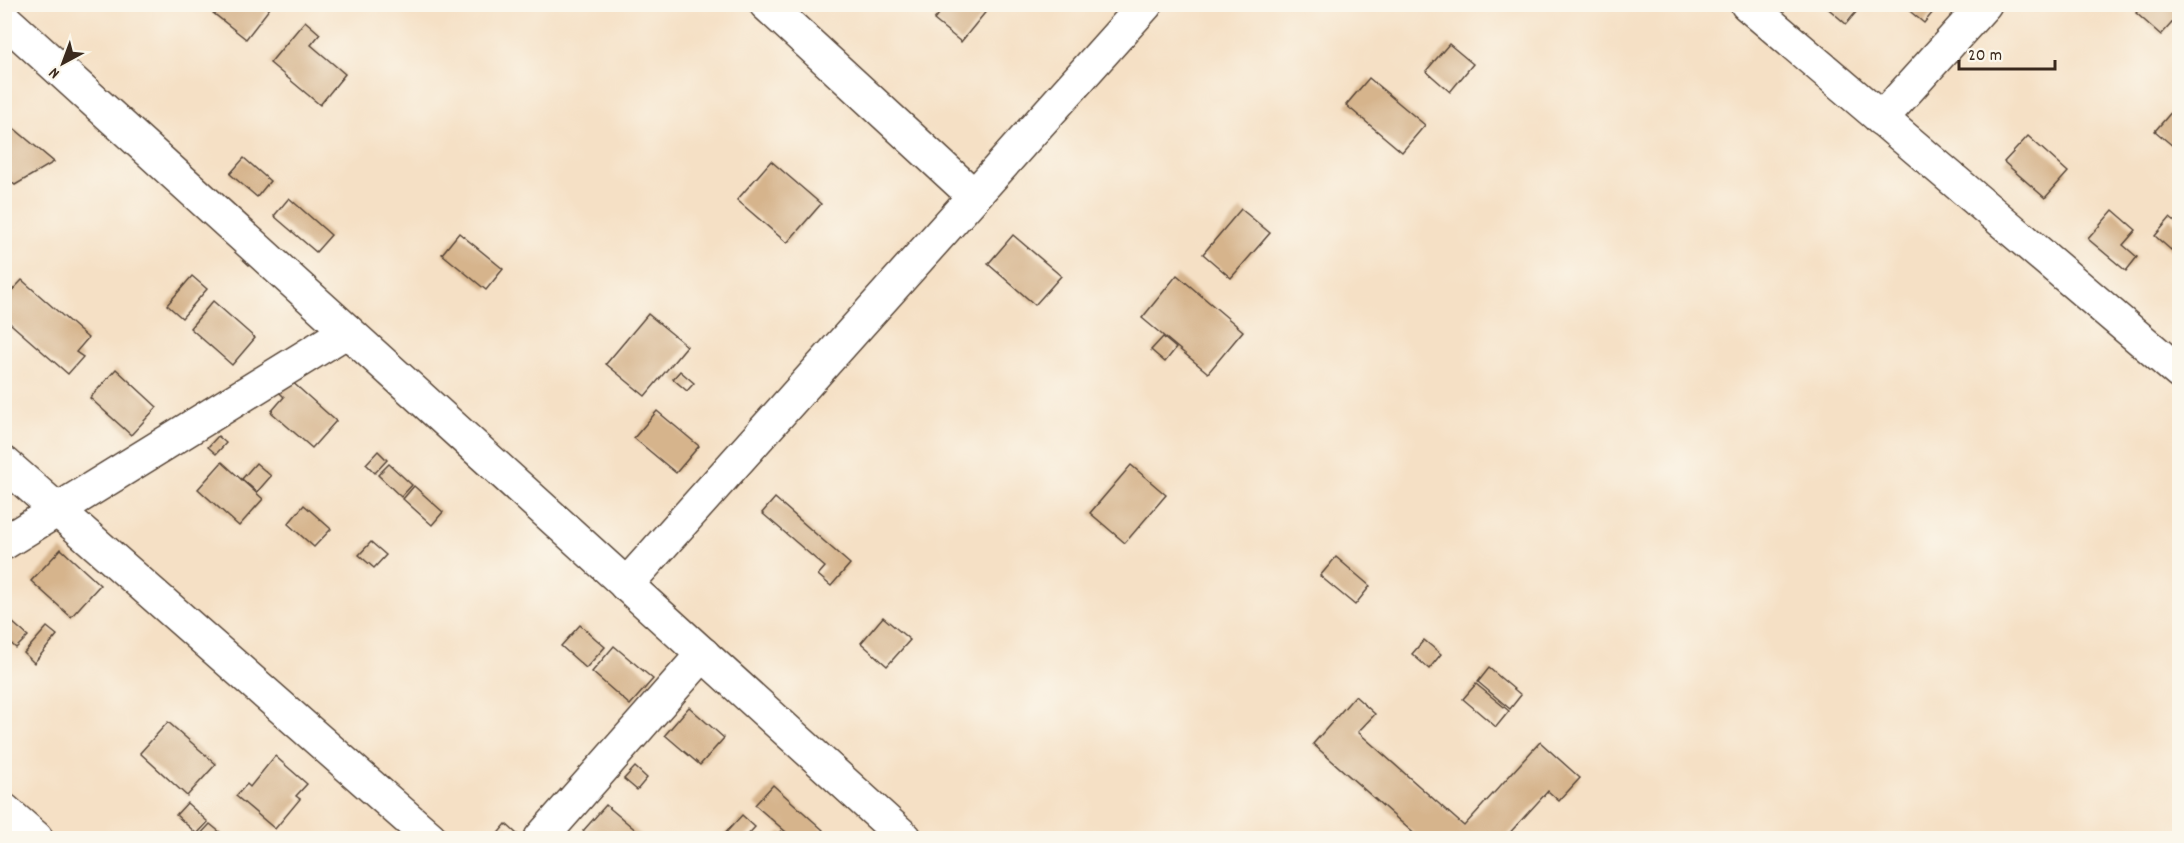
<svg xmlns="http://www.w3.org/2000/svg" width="2184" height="843" viewBox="0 0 2184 843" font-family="Dekko,sans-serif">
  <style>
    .building { fill: #d6b48c }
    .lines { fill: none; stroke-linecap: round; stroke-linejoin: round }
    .street-casing { stroke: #574537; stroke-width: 36 }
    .street { stroke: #fff; stroke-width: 33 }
  </style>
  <rect width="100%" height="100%" fill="#fbf7ec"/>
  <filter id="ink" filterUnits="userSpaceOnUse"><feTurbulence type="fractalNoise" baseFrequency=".0167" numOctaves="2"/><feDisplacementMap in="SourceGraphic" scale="12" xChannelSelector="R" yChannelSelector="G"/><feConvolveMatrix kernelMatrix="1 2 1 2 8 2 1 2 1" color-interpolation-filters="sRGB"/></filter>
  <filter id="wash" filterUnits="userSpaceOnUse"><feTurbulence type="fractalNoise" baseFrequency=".008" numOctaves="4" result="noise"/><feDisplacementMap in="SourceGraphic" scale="24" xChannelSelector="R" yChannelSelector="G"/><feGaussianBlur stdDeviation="1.35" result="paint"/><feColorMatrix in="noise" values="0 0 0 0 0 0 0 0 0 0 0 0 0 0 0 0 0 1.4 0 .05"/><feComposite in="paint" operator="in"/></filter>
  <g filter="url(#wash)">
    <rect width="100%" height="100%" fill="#f5e0c5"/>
    <g id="blocks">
      <!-- building -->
      <g class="building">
        <path d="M218,4H273L246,39L212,12Z"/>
        <path d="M947,4H982L988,9L961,42L934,20Z"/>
        <path d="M1823,4H1863L1846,24Z"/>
        <path d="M1909,4H1936L1938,6L1924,23L1906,8Z"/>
        <path d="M2143,4H2180V14L2161,35L2136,13Z"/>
        <path d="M305,21L320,34L311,45L345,74L320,105L270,63Z"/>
        <path d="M1449,44L1473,64L1450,92L1426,71Z"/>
        <path d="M1369,78L1425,125L1402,152L1346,105Z"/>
        <path d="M2180,102V152L2155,131Z"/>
        <path d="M4,120L54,162L15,185L4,176Z"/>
        <path d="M2028,136L2068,172L2045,198L2004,162Z"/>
        <path d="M244,158L270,181L257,197L230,174Z"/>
        <path d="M771,161L821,204L787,243L737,200Z"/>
        <path d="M289,198L331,235L316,252L274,216Z"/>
        <path d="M1241,209L1270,233L1231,278L1203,254Z"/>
        <path d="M2113,210L2136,230L2123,245L2137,257L2126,271L2088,239Z"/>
        <path d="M2170,218L2180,226V239L2171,250L2155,236Z"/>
        <path d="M459,233L503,269L486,290L442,254Z"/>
        <path d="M1013,235L1061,276L1035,305L988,264Z"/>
        <path d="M1177,275L1243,331L1208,373L1142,318Z"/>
        <path d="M192,276L207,289L182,318L167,305Z"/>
        <path d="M22,280L88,338L76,352L83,357L68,374L4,318V299Z"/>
        <path d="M213,301L255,338L232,365L190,328Z"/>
        <path d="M648,314L687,346L645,396L606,364Z"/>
        <path d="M1163,337L1176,348L1165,362L1151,350Z"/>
        <path d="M116,369L157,407L131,435L90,398Z"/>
        <path d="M680,371L694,383L687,391L673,379Z"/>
        <path d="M290,380L336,421L312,448L271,412L284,397L279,392Z"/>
        <path d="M657,411L699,446L676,473L634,438Z"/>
        <path d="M218,436L226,443L216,454L208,447Z"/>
        <path d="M378,451L387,460L375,473L366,464Z"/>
        <path d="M222,462L263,499L239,526L198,489Z"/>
        <path d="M256,463L271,476L257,492L242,479Z"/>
        <path d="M389,464L412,485L401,497L378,475Z"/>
        <path d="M1131,465L1166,495L1125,543L1090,513Z"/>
        <path d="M414,486L443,512L432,525L403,499Z"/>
        <path d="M775,498L850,564L831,586L818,575L825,567L762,513Z"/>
        <path d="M304,505L331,529L314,547L288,524Z"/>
        <path d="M371,542L386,555L374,568L359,555Z"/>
        <path d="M61,549L100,585L71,617L31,581Z"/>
        <path d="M1336,557L1370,586L1355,605L1320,576Z"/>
        <path d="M4,615L28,636L16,648L4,637Z"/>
        <path d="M883,617L910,640L887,666L861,643Z"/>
        <path d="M580,625L605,647L586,668L561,646Z"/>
        <path d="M47,627L57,635L34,663L24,653Z"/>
        <path d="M1424,640L1441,654L1429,669L1412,654Z"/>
        <path d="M614,646L653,679L630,705L592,672Z"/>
        <path d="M1489,668L1521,695L1510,709L1478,682Z"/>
        <path d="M1476,684L1509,711L1496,727L1463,699Z"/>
        <path d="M1355,696L1375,714L1358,732L1464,826L1540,742L1580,778L1559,801L1548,791L1505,838H1419L1313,744Z"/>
        <path d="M689,707L724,738L700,765L665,735Z"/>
        <path d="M168,722L216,764L187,796L140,753Z"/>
        <path d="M275,756L307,784L296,796L300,799L275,829L236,796L247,784L250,787Z"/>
        <path d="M635,767L647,778L637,790L624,779Z"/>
        <path d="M773,785L823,830L816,838H793L755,805Z"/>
        <path d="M187,803L208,822L197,834L176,815Z"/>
        <path d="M606,805L645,838H592L583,831Z"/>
        <path d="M742,815L755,827L745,838H721Z"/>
        <path d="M210,824L227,838H201L199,836Z"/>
        <path d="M506,824L517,834L513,838H494Z"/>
        <path d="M781,831L789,838H773Z"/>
      </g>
    </g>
  </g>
  <g filter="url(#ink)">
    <use href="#blocks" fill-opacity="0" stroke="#574537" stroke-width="1.5"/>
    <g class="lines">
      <!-- street casing -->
      <g class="street-casing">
        <g id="street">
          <path d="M766,4L974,196"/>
          <path d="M1747,4L2180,373"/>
          <path d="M4,19L905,838"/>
          <path d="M1881,119L1985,4"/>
          <path d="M4,463L430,838"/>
          <path d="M4,543L347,331"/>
          <path d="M626,585L1146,4"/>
          <path d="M4,810L36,838"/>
          <path d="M541,838L703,654"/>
        </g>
      </g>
      <!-- street -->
      <use href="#street" class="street"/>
    </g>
  </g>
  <!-- margin -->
  <rect width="2184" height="843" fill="none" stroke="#fbf7ec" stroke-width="24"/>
  <!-- north arrow -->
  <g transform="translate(63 63) rotate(221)" stroke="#fbf7ec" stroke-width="4.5" paint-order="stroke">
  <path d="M0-4.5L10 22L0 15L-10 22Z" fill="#3b2a1e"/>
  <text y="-9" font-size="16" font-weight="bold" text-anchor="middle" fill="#3b2a1e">N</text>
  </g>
  <!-- scale -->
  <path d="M1959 60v9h96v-9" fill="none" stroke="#3b2a1e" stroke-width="3"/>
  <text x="1968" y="60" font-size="18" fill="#3b2a1e" stroke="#fbf7ec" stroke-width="4.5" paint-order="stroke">20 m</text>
</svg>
